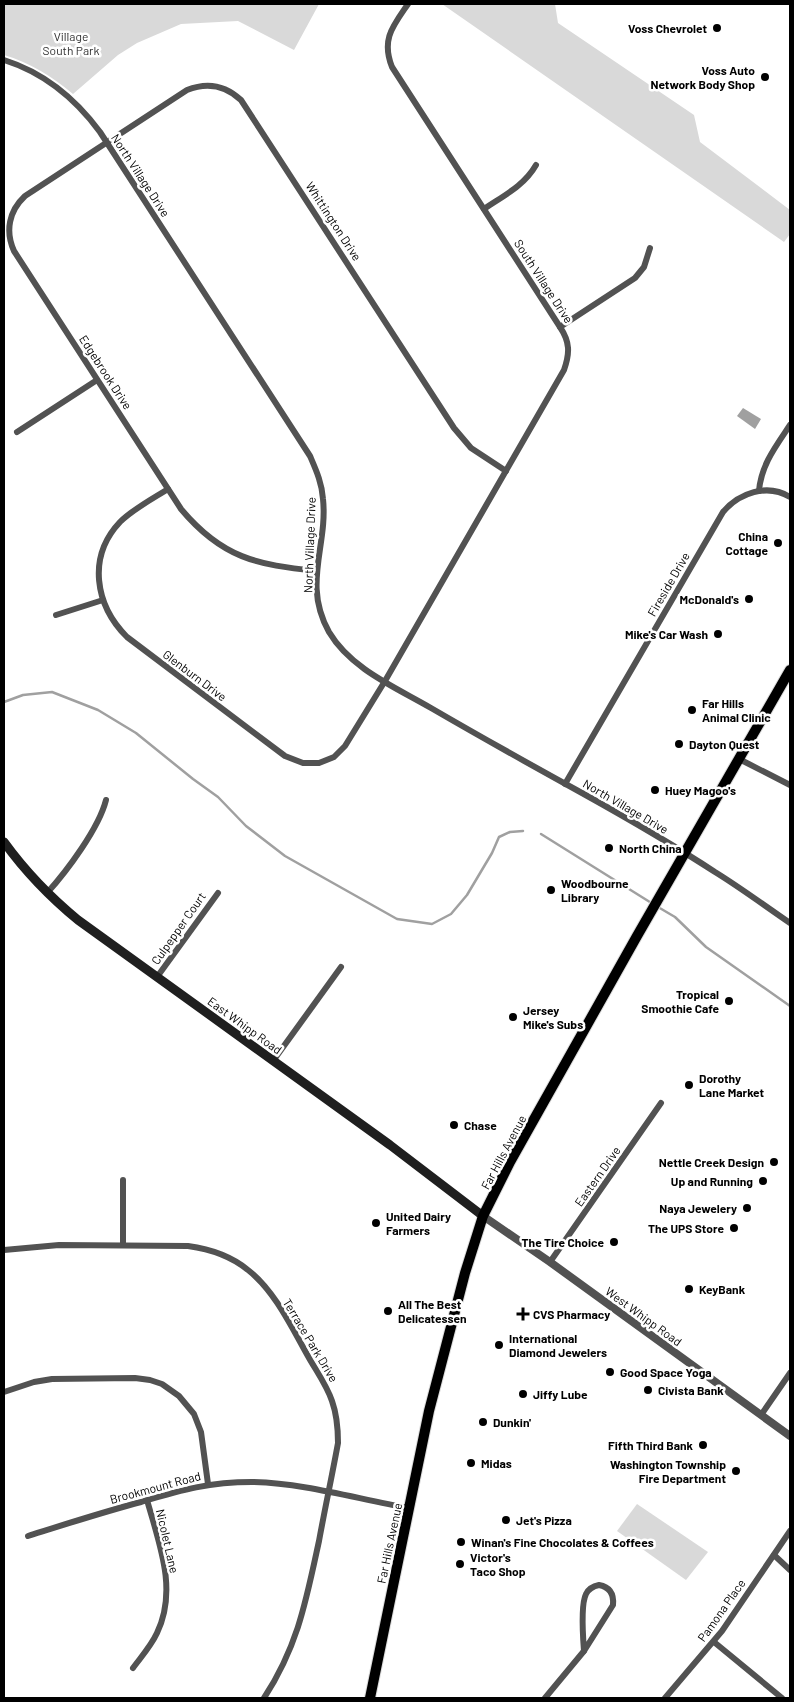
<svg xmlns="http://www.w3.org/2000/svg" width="794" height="1702" viewBox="0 0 794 1702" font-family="Barlow,sans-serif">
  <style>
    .green { fill: #d9d9d9 }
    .water { fill: #a0a0a0 }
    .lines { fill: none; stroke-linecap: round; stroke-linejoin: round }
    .stream { stroke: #a0a0a0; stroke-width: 2.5 }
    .primary-casing { stroke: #dbdbdb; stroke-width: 12 }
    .minor { stroke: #525252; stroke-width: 6 }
    .tertiary { stroke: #525252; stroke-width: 8 }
    .secondary { stroke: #1f1f1f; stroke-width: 9 }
    .primary { stroke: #000; stroke-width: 10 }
    .poi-dot { fill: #000; stroke: #fff; stroke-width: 2 }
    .labels { text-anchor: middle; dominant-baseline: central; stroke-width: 5; stroke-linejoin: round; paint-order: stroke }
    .poi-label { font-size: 12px; font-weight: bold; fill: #000; stroke: #fff; text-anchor: start }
    .park-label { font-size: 12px; fill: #303030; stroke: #fff }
    .street-label { font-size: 12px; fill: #000; stroke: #fff }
  </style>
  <rect width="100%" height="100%" fill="#fff"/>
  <!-- green -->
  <g class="green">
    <path d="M4,4H319L294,50L238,21L181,24L137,43L118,55L73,94C53,77 29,62 4,55Z"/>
    <path d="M442,4H555L558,23L694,115L700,142L790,210V234L784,242Z"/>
    <path d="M637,1504L708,1552L686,1580L617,1531Z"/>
  </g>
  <!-- water -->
  <path class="water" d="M743,408L761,419L755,429L737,416Z"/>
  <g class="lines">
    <!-- stream -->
    <g class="stream">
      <path d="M4,702L23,695L52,692L98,710L136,733L193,779L218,797L246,826L285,856L397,919L432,924L451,914L467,895L492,853L499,837L510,832L523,831"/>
      <path d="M541,834L653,904"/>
      <path d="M658,907L675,917L706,947L790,1006"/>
    </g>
    <!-- primary casing -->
    <g class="primary-casing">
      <path id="primary" d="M370,1698L429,1411L465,1273L483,1216L510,1162L637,936L790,670"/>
    </g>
    <!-- minor -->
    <g class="minor">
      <path d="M4,60C45,73 75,98 100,132L310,456C316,470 322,483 323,499C328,546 302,584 329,632C351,669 395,687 431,708C481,737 531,765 582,793C627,818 672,844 715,872C741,888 765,906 790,923"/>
      <path d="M484,209C503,196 524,186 536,165"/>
      <path d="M560,327L635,278L644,267L650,248"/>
      <path d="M17,432L97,380"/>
      <path d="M168,489C152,499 133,509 120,522C87,557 95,605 127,637L285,756L303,763H319L334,757L345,746L385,681L564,370C570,353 570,342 560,327L392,67C381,39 393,26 408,4"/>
      <path d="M759,491C761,465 776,446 790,425"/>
      <path d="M317,571C257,565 222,558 181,509L14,251C5,231 9,211 25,196L187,90C207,82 225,85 241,100L454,428L471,448L506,471"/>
      <path d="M56,615L103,600"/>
      <path d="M739,759L790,785"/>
      <path d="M565,784L723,512C739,493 767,483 790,497"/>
      <path d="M47,893C67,871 99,828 106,800"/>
      <path d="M157,977L218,893"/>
      <path d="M273,1061L341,967"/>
      <path d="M123,1245V1180"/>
      <path d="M4,1250L59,1245L188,1246C210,1249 231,1256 248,1270C275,1291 292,1328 309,1358C317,1372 327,1386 332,1401C337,1415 338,1429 338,1443C332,1476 325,1508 319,1541C306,1601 298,1646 264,1698"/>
      <path d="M550,1262L661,1103"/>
      <path d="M4,1392L34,1382L52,1379L135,1378L150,1380L162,1384L179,1396L194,1414L201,1432L208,1484"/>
      <path d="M761,1415L790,1373"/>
      <path d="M28,1536C66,1524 103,1512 141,1502C182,1490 209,1482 252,1482C305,1483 357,1499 409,1508"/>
      <path d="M774,1555L790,1570"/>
      <path d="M599,1585C610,1587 614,1594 613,1605L584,1651C583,1638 581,1604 586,1594C589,1588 594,1586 599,1585Z"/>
      <path d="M714,1642L782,1698"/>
      <path d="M133,1668C141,1657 151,1646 157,1633C178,1590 159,1543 147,1500"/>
      <path d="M545,1698L584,1651"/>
      <path d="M665,1698L722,1631L790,1531"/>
    </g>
    <!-- tertiary -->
    <path class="tertiary" d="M483,1216L550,1262L790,1436"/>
    <!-- secondary -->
    <path class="secondary" d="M4,842C25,871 50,897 78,920L390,1145L483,1216"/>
    <!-- primary -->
    <use href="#primary" class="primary"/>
  </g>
  <!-- markers -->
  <g class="poi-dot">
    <circle cx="717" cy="28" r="5"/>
    <circle cx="765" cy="77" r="5"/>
    <circle cx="778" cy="543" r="5"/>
    <circle cx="749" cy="599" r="5"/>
    <circle cx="718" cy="634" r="5"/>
    <circle cx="692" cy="710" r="5"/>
    <circle cx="679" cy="744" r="5"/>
    <circle cx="655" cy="790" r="5"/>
    <circle cx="609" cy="848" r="5"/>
    <circle cx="551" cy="890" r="5"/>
    <circle cx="729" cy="1001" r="5"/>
    <circle cx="513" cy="1017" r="5"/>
    <circle cx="689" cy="1085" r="5"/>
    <circle cx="454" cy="1125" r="5"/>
    <circle cx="774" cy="1162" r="5"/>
    <circle cx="763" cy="1181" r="5"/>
    <circle cx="747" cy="1208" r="5"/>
    <circle cx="376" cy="1223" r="5"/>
    <circle cx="734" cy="1228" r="5"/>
    <circle cx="614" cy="1242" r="5"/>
    <circle cx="689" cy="1289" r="5"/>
    <circle cx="388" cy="1311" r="5"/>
    <path d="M520.5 1306.5h5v5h5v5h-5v5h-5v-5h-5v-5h5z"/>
    <circle cx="499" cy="1345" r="5"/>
    <circle cx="610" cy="1372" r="5"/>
    <circle cx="648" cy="1390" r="5"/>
    <circle cx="523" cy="1394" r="5"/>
    <circle cx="483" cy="1422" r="5"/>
    <circle cx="703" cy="1445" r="5"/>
    <circle cx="471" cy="1463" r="5"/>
    <circle cx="736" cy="1471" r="5"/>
    <circle cx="506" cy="1520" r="5"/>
    <circle cx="461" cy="1542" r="5"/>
    <circle cx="460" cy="1564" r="5"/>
  </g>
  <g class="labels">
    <!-- poi labels -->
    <g class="poi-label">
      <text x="707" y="28" text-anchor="end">Voss Chevrolet</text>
      <text x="755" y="70" text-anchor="end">Voss Auto<tspan x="755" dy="14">Network Body Shop</tspan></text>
      <text x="768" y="536" text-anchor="end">China<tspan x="768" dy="14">Cottage</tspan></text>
      <text x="739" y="599" text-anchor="end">McDonald's</text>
      <text x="708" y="634" text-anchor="end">Mike's Car Wash</text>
      <text x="702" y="703">Far Hills<tspan x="702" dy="14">Animal Clinic</tspan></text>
      <text x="689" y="744">Dayton Quest</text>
      <text x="665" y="790">Huey Magoo's</text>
      <text x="619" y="848">North China</text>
      <text x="561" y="883">Woodbourne<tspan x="561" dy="14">Library</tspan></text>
      <text x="719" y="994" text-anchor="end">Tropical<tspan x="719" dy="14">Smoothie Cafe</tspan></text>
      <text x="523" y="1010">Jersey<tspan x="523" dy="14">Mike's Subs</tspan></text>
      <text x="699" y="1078">Dorothy<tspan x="699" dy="14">Lane Market</tspan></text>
      <text x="464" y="1125">Chase</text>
      <text x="764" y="1162" text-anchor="end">Nettle Creek Design</text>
      <text x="753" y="1181" text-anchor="end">Up and Running</text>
      <text x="737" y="1208" text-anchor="end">Naya Jewelery</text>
      <text x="386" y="1216">United Dairy<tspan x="386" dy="14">Farmers</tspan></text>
      <text x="724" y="1228" text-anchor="end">The UPS Store</text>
      <text x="604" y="1242" text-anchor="end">The Tire Choice</text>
      <text x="699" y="1289">KeyBank</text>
      <text x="398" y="1304">All The Best<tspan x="398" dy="14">Delicatessen</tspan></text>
      <text x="533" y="1314">CVS Pharmacy</text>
      <text x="509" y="1338">International<tspan x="509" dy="14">Diamond Jewelers</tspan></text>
      <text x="620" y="1372">Good Space Yoga</text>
      <text x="658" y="1390">Civista Bank</text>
      <text x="533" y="1394">Jiffy Lube</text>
      <text x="493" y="1422">Dunkin'</text>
      <text x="693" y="1445" text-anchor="end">Fifth Third Bank</text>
      <text x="481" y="1463">Midas</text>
      <text x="726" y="1464" text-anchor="end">Washington Township<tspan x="726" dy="14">Fire Department</tspan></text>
      <text x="516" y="1520">Jet's Pizza</text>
      <text x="471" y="1542">Winan's Fine Chocolates &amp; Coffees</text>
      <text x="470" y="1557">Victor's<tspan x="470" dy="14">Taco Shop</tspan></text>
    </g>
    <!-- park labels -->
    <g class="park-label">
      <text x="71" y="36">Village<tspan x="71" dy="14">South Park</tspan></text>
    </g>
    <!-- street labels -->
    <g class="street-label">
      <text transform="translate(141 175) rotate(57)">North Village Drive</text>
      <text transform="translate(334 221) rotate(57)">Whittington Drive</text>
      <text transform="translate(544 281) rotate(57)">South Village Drive</text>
      <text transform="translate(106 372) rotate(57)">Edgebrook Drive</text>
      <text transform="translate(309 545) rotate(-88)">North Village Drive</text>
      <text transform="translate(668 584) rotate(-60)">Fireside Drive</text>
      <text transform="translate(195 675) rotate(37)">Glenburn Drive</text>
      <text transform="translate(626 806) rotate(30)">North Village Drive</text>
      <text transform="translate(178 928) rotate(-55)">Culpepper Court</text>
      <text transform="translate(245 1025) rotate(36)">East Whipp Road</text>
      <text transform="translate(503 1152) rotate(-62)">Far Hills Avenue</text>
      <text transform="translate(597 1176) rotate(-55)">Eastern Drive</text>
      <text transform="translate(644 1316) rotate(36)">West Whipp Road</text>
      <text transform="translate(311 1340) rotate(59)">Terrace Park Drive</text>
      <text transform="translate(155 1487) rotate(-15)">Brookmount Road</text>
      <text transform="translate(168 1541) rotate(77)">Nicolet Lane</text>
      <text transform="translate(389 1543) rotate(-78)">Far Hills Avenue</text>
      <text transform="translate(721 1610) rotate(-55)">Pamona Place</text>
    </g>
  </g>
  <!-- border -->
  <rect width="794" height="1702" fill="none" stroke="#000000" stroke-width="10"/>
</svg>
